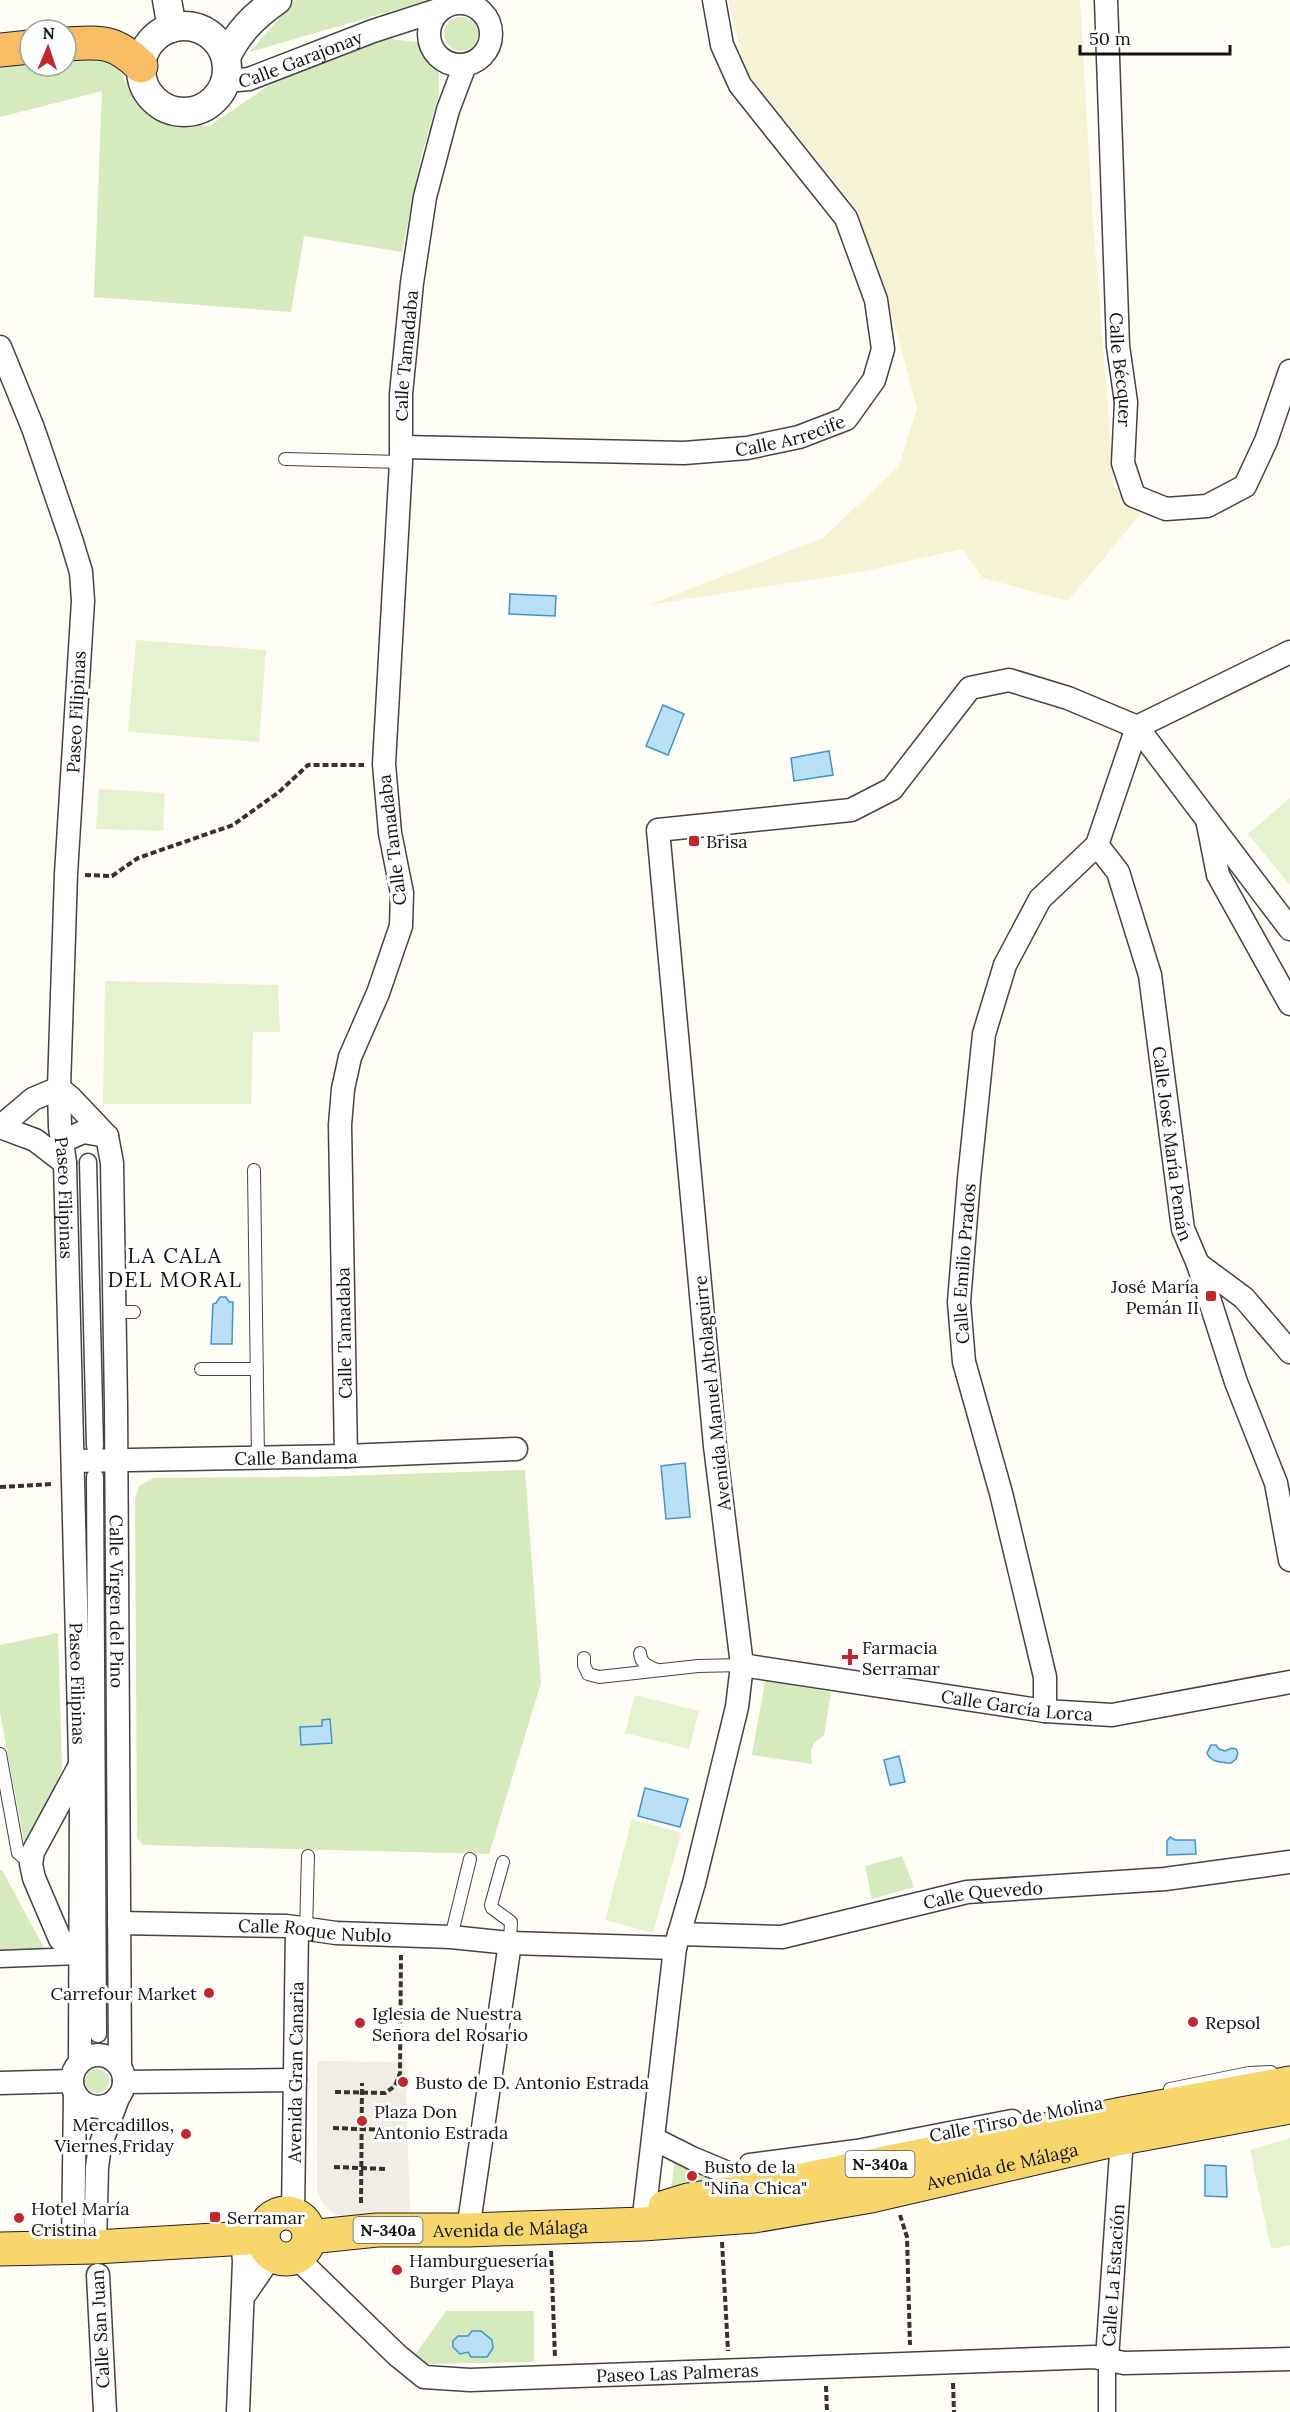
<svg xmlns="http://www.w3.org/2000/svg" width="1290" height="2412" viewBox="0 0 1290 2412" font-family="Lora,serif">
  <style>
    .farmland { fill: #f6f3d4 }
    .green { fill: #d5ebbd }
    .pitch { fill: #e6f2cf }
    .plaza { fill: #f1ede2 }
    .water { fill: #b9e0f7; stroke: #3f96cf; stroke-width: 1.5 }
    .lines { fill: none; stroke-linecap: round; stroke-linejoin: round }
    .service-casing { stroke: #444; stroke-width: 14 }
    .pedestrian-casing { stroke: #444; stroke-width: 19 }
    .minor-casing { stroke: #444; stroke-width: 25 }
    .tertiary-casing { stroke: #444; stroke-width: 31 }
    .primary-casing { stroke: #222; stroke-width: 35 }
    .trunk-casing { stroke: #222; stroke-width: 35 }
    .path { stroke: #333; stroke-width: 4; stroke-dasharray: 6 3; stroke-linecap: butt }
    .service { stroke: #fff; stroke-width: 12 }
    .pedestrian { stroke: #fff; stroke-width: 16 }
    .minor { stroke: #fff; stroke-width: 22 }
    .tertiary { stroke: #fff; stroke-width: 28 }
    .primary { stroke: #f9d66b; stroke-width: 33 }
    .trunk { stroke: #f7bc64; stroke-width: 33 }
    .poi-dot { fill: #c4262e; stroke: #fff; stroke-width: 2 }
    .labels { text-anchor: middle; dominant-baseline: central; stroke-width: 6; stroke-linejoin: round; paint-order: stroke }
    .shield { fill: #fff; stroke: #585858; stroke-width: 1.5 }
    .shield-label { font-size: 16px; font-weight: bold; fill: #111 }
    .street-label { font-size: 18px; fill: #111; stroke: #fff }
    .poi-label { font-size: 18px; fill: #111; stroke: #fff; text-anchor: start }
    .quarter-label { font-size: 21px; letter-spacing: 1.5px; fill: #111; stroke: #fff }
  </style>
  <rect width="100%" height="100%" fill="#fffdf5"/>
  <!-- farmland -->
  <path class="farmland" d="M728,0H1080L1092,207L1114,487L1140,515L1068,601L983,578L962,549L861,572L648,605L823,538L899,466L917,408L893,318L856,208L746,71Z"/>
  <!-- green -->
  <g class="green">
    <path d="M295,0H429L250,52Z"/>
    <circle cx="461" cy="34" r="17"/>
    <path d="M383,38L416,42L439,72V93L421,158L402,252L304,236L291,312L94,297L102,91L0,117V60L30,56V66H66V56L107,57L121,73L136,103L169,121L209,126L274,82Z"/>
    <path d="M525,1470L541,1683L489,1854L143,1845L137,1838L135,1499L139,1486L153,1478L309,1477Z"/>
    <path d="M58,1633L62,1767L54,1791L29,1839L24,1841L0,1713V1645Z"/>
    <path d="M765,1681L831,1692L824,1735C810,1746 810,1747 812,1764L752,1755Z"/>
    <path d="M902,1856L914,1887L872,1899L865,1866Z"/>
    <path d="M0,1870H2L44,1948L45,1953L0,1954Z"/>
    <circle cx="97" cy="2081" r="12"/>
    <path d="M675,2159L726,2181L671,2190Z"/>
    <path d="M446,2311H534V2362L426,2364L412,2359Z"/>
  </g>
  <!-- pitch -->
  <g class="pitch">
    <path d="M136,640L266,650L259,742L128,732Z"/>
    <path d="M99,789L165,793L163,831L96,829Z"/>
    <path d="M1290,798V885L1248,834Z"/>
    <path d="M105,981L278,985L280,1032H253L251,1104H103Z"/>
    <path d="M635,1695L699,1711L689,1749L625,1733Z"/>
    <path d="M632,1819L681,1833L653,1933L605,1920Z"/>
    <path d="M1290,2138V2245L1271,2249L1250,2150Z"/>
  </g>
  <!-- plaza -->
  <path class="plaza" d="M317,2061L405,2062L410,2214L349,2217L334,2214L323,2204L317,2191Z"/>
  <!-- water -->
  <g class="water">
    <path d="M510,594L556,596L555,616L509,614Z"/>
    <path d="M663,705L684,714L668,755L646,746Z"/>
    <path d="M829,751L833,775L794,781L791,758Z"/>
    <path d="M220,1297H226L229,1302H233L232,1344H211L213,1304L216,1303Z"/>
    <path d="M685,1463L690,1517L666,1519L661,1466Z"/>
    <path d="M330,1719L332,1743L301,1745L300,1727L322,1726V1720Z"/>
    <path d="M1211,1745H1216L1219,1749L1225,1751L1232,1748L1236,1749L1238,1753L1236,1759L1231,1763C1221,1762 1211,1763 1207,1753Z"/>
    <path d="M899,1756L905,1782L890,1785L884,1760Z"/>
    <path d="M645,1788L688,1799L680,1827L638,1816Z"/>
    <path d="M1170,1837L1175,1840H1195L1196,1854L1167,1855V1841Z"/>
    <path d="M1205,2165L1226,2166L1227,2197L1205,2196Z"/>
    <path d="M472,2331H481L492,2340L493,2348L487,2357H471L468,2352L460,2354L453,2347V2341L458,2336H468Z"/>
  </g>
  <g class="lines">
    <!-- service casing -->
    <g class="service-casing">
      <g id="service">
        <path d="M285,459L401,462"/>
        <path d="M254,1170L258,1458"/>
        <path d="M115,1312H134"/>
        <path d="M201,1369H257"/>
        <path d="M640,1653C641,1664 647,1666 657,1670"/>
        <path d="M584,1658V1665L588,1674L599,1677L698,1666L742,1665"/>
        <path d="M0,1754L18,1853L31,1864"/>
        <path d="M503,1862L491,1905L492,1908L511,1922L510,1943"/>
        <path d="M306,1930L308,1856"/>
        <path d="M451,1937L470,1859"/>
        <path d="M1170,2089L1249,2073L1271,2072"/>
      </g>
    </g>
    <!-- pedestrian casing -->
    <g class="pedestrian-casing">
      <g id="pedestrian">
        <path d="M88,1162L95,1446"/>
        <path d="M95,1477L98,2034"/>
        <path d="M0,1959L79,1956"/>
        <path d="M1107,2412V2359"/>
      </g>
    </g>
    <!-- minor casing -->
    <g class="minor-casing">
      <g id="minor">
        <path id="s1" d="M1106,0L1118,346L1126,402L1123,463L1134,496L1166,509L1207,506L1245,486L1266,441L1290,371"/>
        <circle cx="460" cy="34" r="31"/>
        <path id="s2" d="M226,81L249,79L373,31L441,9"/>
        <path id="s3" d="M0,347L33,428L71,539L81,572L83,601L66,874L59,1088L60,1127L65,1163L81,1799L80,2061"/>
        <path id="s4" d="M402,447L684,453L747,448L799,437L846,419L874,380L883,349L876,300L846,218L740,85L722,45L714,0"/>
        <path d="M1137,727L1290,929"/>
        <path d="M1208,824L1218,875L1290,1004"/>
        <path id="s5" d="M1097,845L1118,872L1150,975L1183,1229L1198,1264L1236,1382L1276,1483L1290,1560"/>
        <path d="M59,1088L71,1098L107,1136"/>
        <path d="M0,1127L35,1140L65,1163"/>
        <path d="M0,1127L33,1099L59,1088"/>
        <path id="s6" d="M63,1141L83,1132L107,1136L112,1163L116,1405L120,2066"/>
        <path d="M1198,1264L1244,1298L1290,1352"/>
        <path id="s7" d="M346,1456L340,1125L343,1089L350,1057L378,993L401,926L402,893L390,833L384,764L401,462V394L412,283L425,197L448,110L465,65"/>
        <path id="s8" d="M74,1461L346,1456L516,1449"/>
        <path id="s9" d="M742,1665L1045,1711L1112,1715L1290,1682"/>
        <path id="s10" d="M1045,1711V1677L1001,1493L964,1362L959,1302L969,1179L984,1034L1005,965L1040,899L1097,845L1137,727"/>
        <path id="s11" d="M119,1923L287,1926L336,1933L451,1937L510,1943L675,1948"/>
        <path id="s12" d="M679,1934L782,1937L967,1892L1165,1879L1290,1862"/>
        <path d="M79,1956L60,1939L34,1878L31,1864L33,1852L79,1767"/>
        <circle cx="98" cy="2081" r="26"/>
        <path d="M124,2082L295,2080"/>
        <path d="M0,2083L72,2081"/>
        <path d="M654,2139L692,2158L761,2187"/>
        <path d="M750,2165L857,2151L1012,2121"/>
        <path id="s13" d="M293,2214L297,1929"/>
        <path d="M643,2224L675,1948L694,1883L737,1707L742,1665L715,1446L658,830L851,810L892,789L970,688L1009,680L1068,698L1137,727L1290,652"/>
        <path d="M468,2230L510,1943"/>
        <path d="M73,2247L75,2093"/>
        <path d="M95,2247L97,2167L100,2146L118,2098"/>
        <path id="s14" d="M296,2257L397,2355L424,2377L470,2380L1094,2357L1124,2363L1290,2359"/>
        <path d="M98,2275L105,2412"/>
        <path d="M243,2297L272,2255"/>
        <path id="s15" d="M1107,2359L1122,2138"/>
        <path d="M238,2412L244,2261L242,2238"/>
      </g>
    </g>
    <!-- tertiary casing -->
    <g class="tertiary-casing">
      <g id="tertiary">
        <path d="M167,0L172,28"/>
        <circle cx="184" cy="69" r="43"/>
        <path d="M226,57C238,32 254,16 277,0"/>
      </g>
    </g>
    <!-- primary casing -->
    <g class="primary-casing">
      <g id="primary">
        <path d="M665,2207L688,2200L764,2188L1122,2114L1290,2083"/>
        <circle cx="286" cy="2236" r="23"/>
        <path id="s16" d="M309,2237L377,2230H468L643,2224L754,2216L871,2196L1122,2138L1290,2107"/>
        <path d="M0,2249L95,2247L263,2237"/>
      </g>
    </g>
    <!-- trunk casing -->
    <g class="trunk-casing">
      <g id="trunk">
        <path d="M66,44C102,42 114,40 141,66"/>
        <path d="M0,50L30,47"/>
      </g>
    </g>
    <!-- path -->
    <g class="path">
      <path d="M85,875L112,876L138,858L233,825L279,792L308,765H364"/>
      <path d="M0,1487L53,1484"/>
      <path d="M335,2092L385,2093L395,2086L400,2073L401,1955"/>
      <path d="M333,2128L387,2130"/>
      <path d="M334,2167L386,2169"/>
      <path d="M361,2203L362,2083"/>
      <path d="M900,2215L907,2237L910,2345"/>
      <path d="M722,2242L728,2351"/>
      <path d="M551,2251L555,2357"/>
      <path d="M953,2383L954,2412"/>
      <path d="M826,2386L827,2412"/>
    </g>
    <!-- service -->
    <use href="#service" class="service"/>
    <!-- pedestrian -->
    <use href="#pedestrian" class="pedestrian"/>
    <!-- minor -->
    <use href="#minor" class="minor"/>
    <!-- tertiary -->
    <use href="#tertiary" class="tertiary"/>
    <!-- primary -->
    <use href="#primary" class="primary"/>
    <!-- trunk -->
    <use href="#trunk" class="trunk"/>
  </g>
  <!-- markers -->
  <g class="poi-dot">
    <rect x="688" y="835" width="12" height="12" rx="3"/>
    <rect x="1205" y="1290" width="12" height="12" rx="3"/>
    <path d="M847 1648h6v6h6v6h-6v6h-6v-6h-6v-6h6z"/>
    <circle cx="209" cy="1993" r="6"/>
    <circle cx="1193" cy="2022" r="6"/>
    <circle cx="360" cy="2023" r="6"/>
    <circle cx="403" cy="2082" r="6"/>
    <circle cx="362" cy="2121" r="6"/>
    <circle cx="186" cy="2134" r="6"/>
    <circle cx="692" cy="2176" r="6"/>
    <rect x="209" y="2211" width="12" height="12" rx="3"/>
    <circle cx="19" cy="2218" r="6"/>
    <circle cx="397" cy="2270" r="6"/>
  </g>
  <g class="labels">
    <!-- shield labels -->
    <g class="shield">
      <rect x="845.5" y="2151" width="69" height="26" rx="4.5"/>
      <rect x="353.5" y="2217" width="69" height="26" rx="4.5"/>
    </g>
    <g class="shield-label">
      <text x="880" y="2164">N-340a</text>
      <text x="388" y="2230">N-340a</text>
    </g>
    <!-- street labels -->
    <g class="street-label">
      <text stroke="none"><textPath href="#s2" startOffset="78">Calle Garajonay</textPath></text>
      <text stroke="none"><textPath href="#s7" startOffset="1113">Calle Tamadaba</textPath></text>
      <text stroke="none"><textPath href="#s1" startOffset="370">Calle Bécquer</textPath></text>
      <text stroke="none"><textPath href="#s4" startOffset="390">Calle Arrecife</textPath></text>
      <text transform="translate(76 712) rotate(-87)">Paseo Filipinas</text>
      <text transform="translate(392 840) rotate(-97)">Calle Tamadaba</text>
      <text stroke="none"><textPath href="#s5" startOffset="312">Calle José María Pemán</textPath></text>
      <text stroke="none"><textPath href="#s3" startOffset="866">Paseo Filipinas</textPath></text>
      <text stroke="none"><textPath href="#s10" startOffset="458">Calle Emilio Prados</textPath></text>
      <text transform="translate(344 1333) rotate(-91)">Calle Tamadaba</text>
      <text transform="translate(712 1393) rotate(-96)">Avenida Manuel Altolaguirre</text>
      <text stroke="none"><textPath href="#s8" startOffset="222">Calle Bandama</textPath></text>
      <text stroke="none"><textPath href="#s6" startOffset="512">Calle Virgen del Pino</textPath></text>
      <text stroke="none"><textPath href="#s3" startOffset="1352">Paseo Filipinas</textPath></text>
      <text stroke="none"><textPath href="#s9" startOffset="278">Calle García Lorca</textPath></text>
      <text stroke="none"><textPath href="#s12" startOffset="309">Calle Quevedo</textPath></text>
      <text stroke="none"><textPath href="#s11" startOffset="196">Calle Roque Nublo</textPath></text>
      <text stroke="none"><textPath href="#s13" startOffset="142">Avenida Gran Canaria</textPath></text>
      <text transform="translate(1016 2119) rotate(-11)">Calle Tirso de Molina</text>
      <text stroke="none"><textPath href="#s16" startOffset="699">Avenida de Málaga</textPath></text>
      <text stroke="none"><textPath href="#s16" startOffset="202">Avenida de Málaga</textPath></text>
      <text stroke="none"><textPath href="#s15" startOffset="84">Calle La Estación</textPath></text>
      <text transform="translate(100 2329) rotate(-93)">Calle San Juan</text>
      <text stroke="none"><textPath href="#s14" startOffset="429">Paseo Las Palmeras</textPath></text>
    </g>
    <!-- poi labels -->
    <g class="poi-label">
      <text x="706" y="841">Brisa</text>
      <text x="1199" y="1286" text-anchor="end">José María<tspan x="1199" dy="21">Pemán II</tspan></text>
      <text x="862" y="1647">Farmacia<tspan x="862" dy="21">Serramar</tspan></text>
      <text x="197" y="1993" text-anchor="end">Carrefour Market</text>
      <text x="372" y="2013">Iglesia de Nuestra<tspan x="372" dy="21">Señora del Rosario</tspan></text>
      <text x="1205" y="2022">Repsol</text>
      <text x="415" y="2082">Busto de D. Antonio Estrada</text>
      <text x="374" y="2111">Plaza Don<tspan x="374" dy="21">Antonio Estrada</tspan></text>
      <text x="174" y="2124" text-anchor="end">Mercadillos,<tspan x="174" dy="21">Viernes,Friday</tspan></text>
      <text x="704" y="2166">Busto de la<tspan x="704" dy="21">"Niña Chica"</tspan></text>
      <text x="31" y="2208">Hotel María<tspan x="31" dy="21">Cristina</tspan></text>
      <text x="227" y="2217">Serramar</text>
      <text x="409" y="2260">Hamburguesería<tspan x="409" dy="21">Burger Playa</tspan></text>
    </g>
    <!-- quarter labels -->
    <g class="quarter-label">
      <text x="175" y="1255">LA CALA<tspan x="175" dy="24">DEL MORAL</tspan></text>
    </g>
  </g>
  <!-- north arrow -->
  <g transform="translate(48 48) rotate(2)"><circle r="28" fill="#ffffff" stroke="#a0a0a0" stroke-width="1.5"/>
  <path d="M0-4.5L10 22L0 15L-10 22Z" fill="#c4262e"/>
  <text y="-9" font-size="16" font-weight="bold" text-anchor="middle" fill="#111111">N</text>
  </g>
  <!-- scale -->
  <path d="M1080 45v9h150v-9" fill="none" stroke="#111111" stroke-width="3"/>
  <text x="1089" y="45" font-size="18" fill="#111111" stroke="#ffffff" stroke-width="4.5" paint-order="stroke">50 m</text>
</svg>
